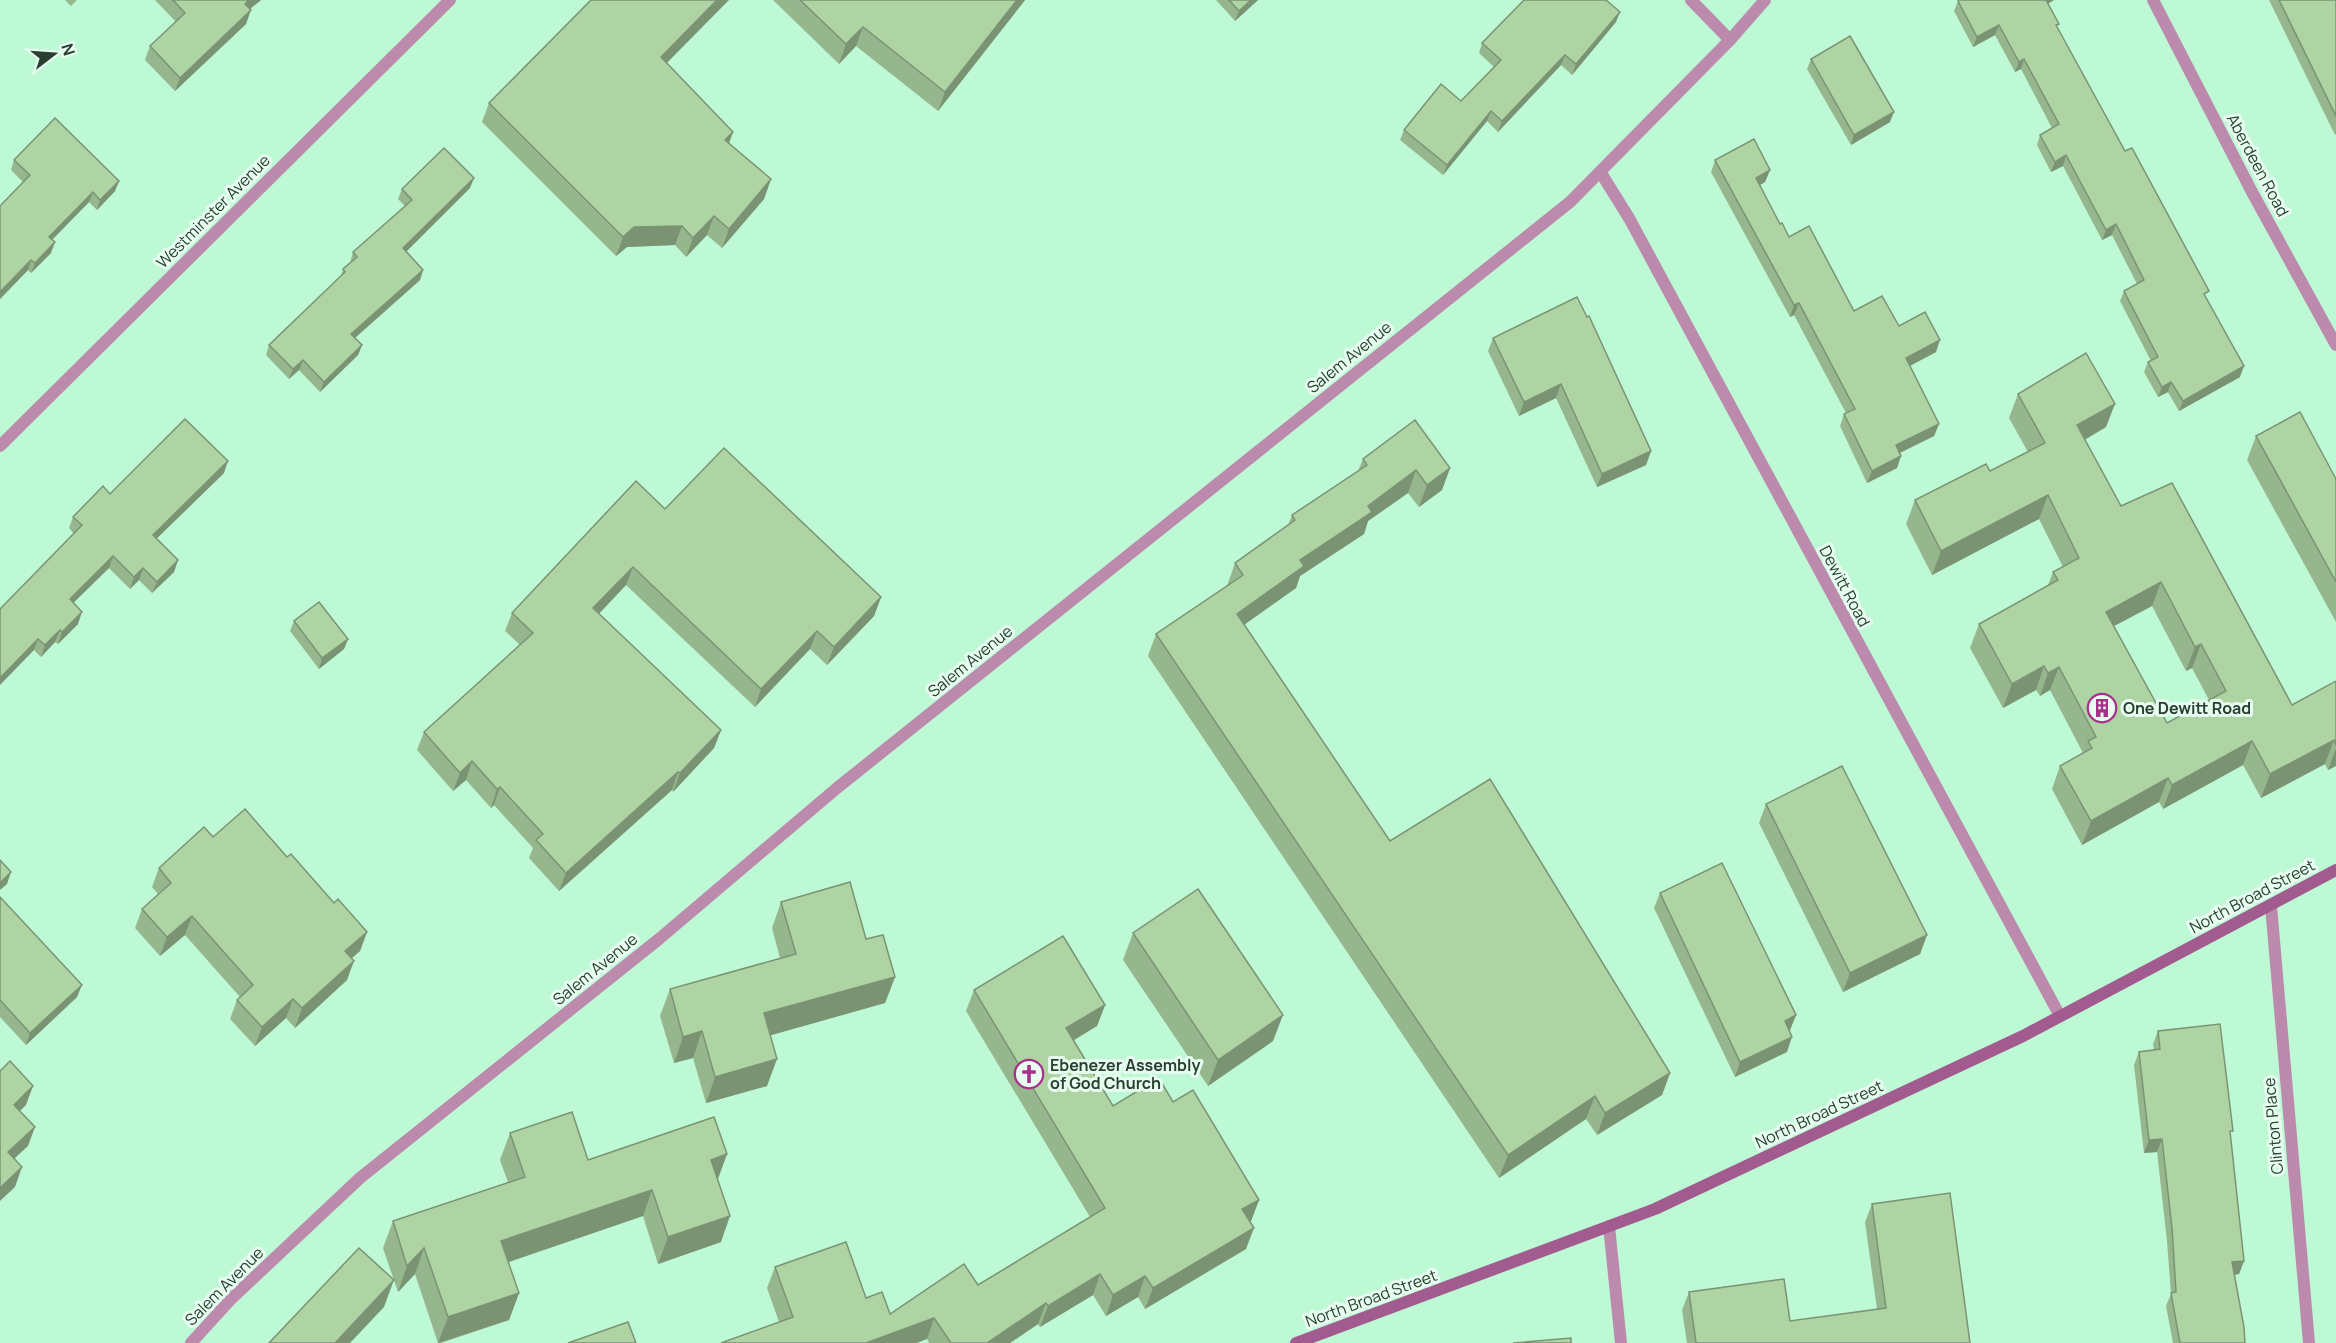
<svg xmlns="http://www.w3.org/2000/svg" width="2336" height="1343" viewBox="0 0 2336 1343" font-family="Manrope,sans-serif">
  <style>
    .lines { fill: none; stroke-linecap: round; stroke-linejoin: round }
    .street { stroke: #bb8aac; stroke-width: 12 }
    .secondary { stroke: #a25b8e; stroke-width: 12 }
    .wall { fill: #96b68d; fill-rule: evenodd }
    .shaded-wall { fill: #7a9473 }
    .building { fill: #afd4a4; stroke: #7a9473; stroke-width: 1.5; fill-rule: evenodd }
    .labels { text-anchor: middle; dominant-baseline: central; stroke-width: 6; stroke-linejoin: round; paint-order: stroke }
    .street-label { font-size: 16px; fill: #283f32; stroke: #e6fdef }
    .poi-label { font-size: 16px; font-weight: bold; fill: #283f32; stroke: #e6fdef; text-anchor: start }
  </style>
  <rect width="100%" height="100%" fill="#bef9d6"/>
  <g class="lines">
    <!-- street -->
    <g class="street">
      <path d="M1691,0L1730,40"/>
      <path d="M2153,0L2252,192L2336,345"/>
      <path d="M1601,173L1629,218L2060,1016"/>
      <path d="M0,446L450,0"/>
      <path d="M2271,906L2309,1343"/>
      <path d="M1609,1226L1621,1343"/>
      <path d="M191,1343L231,1299L360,1178L659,939L837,788L1570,202L1730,40L1765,0"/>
    </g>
    <!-- secondary -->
    <path class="secondary" d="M1296,1343L1655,1209L2023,1036L2336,870"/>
  </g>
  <!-- wall -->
  <g class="wall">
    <path d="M65,0H77L71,6Z"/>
    <path d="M155,0H261L250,9L246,24L175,91L145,60L150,46L176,22Z"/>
    <path d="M773,0H1025L938,111L856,46L839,64Z"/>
    <path d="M1216,0H1258L1235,21Z"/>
    <path d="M1959,0H2054L2048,4L2057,27L2206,298L2240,377L2179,411L2168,392L2158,397L2144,372L2148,362L2151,361L2120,301L2124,291L2137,284L2112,235L2102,240L2063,166L2051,172L2037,145L2040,135L2052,128L2021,69L2015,72L1995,35L1973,47L1954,11L1958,1Z"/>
    <path d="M2269,0H2336V134L2335,135Z"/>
    <path d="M1616,22L1572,75L1561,65L1498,132L1487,121L1443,175L1400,140L1404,130L1461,101L1494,67L1479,53L1482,43Z"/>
    <path d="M1811,59L1890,122L1851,145L1807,69Z"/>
    <path d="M667,63L733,132L729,143L771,179L764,199L722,248L707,235L686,257L675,245L627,247L616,256L482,122L489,103Z"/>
    <path d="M14,160L119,181L115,191L97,210L89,202L52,240L51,253L31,273L28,270L0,299V206L23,182L11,170Z"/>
    <path d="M1715,160L1770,170L1765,182L1760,185L1780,224L1789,237L1854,311L1899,326L1936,352L1910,366L1939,424L1934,436L1900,453L1897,468L1867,483L1840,426L1844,414L1846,413L1794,315L1790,317L1711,172Z"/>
    <path d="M470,188L406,251L423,270L420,280L355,338L362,345L358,355L320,392L299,370L289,379L266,355L269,345L341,276L343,269L350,263L353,252L405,206L398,199L402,189Z"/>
    <path d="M1587,317L1651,451L1646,465L1597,487L1556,398L1519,416L1488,351L1493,338Z"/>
    <path d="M2018,394L2106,427L2085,440L2121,506L2292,705L2336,681V766L2328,770L2325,764L2261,798L2243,765L2163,809L2159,802L2082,845L2052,789L2060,766L2083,753L2050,690L2040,696L2036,690L2003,708L1970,648L1979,624L2048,585L2053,572L2063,567L2039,519L1932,575L1906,524L1915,500L1990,471L2028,452L2009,418ZM2152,606L2186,671L2192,668L2209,700L2167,723L2114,626Z"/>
    <path d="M2256,436L2336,479V622L2247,460Z"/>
    <path d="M1363,459L1450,468L1442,490L1419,507L1408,493L1368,521L1364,534L1300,576L1296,588L1244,625L1390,841L1670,1073L1662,1095L1597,1135L1586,1119L1499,1178L1148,656L1156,634L1227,586L1235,563L1288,525L1292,515L1358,471Z"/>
    <path d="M224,473L156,539L178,560L174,572L152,593L139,580L130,589L109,568L73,603L78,624L58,644L55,642L41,657L34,650L74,534L69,528L73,517L110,494Z"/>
    <path d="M665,509L881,597L874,616L827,665L810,649L755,707L626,585L599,614L721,730L714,748L673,792L672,790L559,891L529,858L533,848L494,805L491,808L466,780L453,791L417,750L424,732L520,645L505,631L512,613Z"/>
    <path d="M294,621L348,639L344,649L319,669L290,631Z"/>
    <path d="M1766,804L1927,935L1920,954L1843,992L1759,823Z"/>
    <path d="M213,837L287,857L334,903L367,932L360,951L352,958L347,980L295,1028L286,1018L255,1046L230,1019L237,1000L240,997L185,935L160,956L135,928L142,909L158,894L152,887L159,868Z"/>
    <path d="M1660,893L1796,1015L1790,1030H1789L1787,1052L1735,1077L1654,908Z"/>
    <path d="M0,897L77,997L26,1045L0,1017Z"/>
    <path d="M781,902L866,939L895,977L885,1003L770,1035L767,1086L706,1103L693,1058L674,1063L660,1016L670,989L780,958L772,928Z"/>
    <path d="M1133,933L1273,1041L1208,1086L1123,960Z"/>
    <path d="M974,990L1105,1005L1097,1026L1074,1040L1113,1106L1173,1102L1259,1200L1251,1221H1250L1246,1249L1145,1309L1138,1297L1106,1316L1093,1295L1040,1327L1038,1324L1010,1343H929L927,1339L779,1322L767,1288L775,1267L866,1298L890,1314L978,1285L1090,1217L966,1011Z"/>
    <path d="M2158,1031L2230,1137L2244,1261L2239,1274L2234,1275L2245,1343H2173L2166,1306L2171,1294L2167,1241L2157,1152L2144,1153L2134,1065L2139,1052L2154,1050L2153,1044Z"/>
    <path d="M510,1133L588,1160L727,1154L718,1179L721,1242L658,1264L643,1216L508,1262L519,1293L509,1320L441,1343H438L415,1274L398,1292L383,1248L393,1221L508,1182L500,1160Z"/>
    <path d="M1872,1204L1970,1343H1687L1682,1310L1689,1292L1790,1321L1877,1309L1865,1222Z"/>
  </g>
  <!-- shaded-wall -->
  <g class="shaded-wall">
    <path d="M249,0H261L240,17L245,4Z"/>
    <path d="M717,0H729L654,76L661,57Z"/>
    <path d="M1017,0H1025L938,111L945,92Z"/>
    <path d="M1251,0H1258L1235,21L1239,11Z"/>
    <path d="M2044,0H2054L2041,7Z"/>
    <path d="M251,10L246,24L175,91L180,78Z"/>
    <path d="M1620,12L1616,22L1572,75L1576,64Z"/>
    <path d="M1999,25L1995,35L1973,47L1977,37Z"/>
    <path d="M863,27L856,46L839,64L846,44Z"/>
    <path d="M1565,55L1561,65L1498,132L1502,121Z"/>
    <path d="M2024,59L2021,69L2015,72L2019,62Z"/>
    <path d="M1491,111L1487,121L1443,175L1447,165Z"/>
    <path d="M1894,112L1890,122L1851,145L1854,135Z"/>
    <path d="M733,132L726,151L725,140Z"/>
    <path d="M2066,155L2063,166L2051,172L2055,162Z"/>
    <path d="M1770,170L1765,182L1751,190L1756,178Z"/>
    <path d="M474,178L470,188L400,258L403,248Z"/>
    <path d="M771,179L764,199L722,248L729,229Z"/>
    <path d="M119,181L115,191L97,210L100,200Z"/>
    <path d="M93,192L89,202L45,247L49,237Z"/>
    <path d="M714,216L707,235L686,257L693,238Z"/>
    <path d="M2116,224L2112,235L2102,240L2106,230Z"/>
    <path d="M682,226L675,245L627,247L616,256L623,237L634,227Z"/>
    <path d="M55,242L51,253L31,273L35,263Z"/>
    <path d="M31,260L28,270L0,299V292Z"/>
    <path d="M423,270L420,280L348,344L351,334Z"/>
    <path d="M1799,303L1794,315L1790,317L1794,305Z"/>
    <path d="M1940,340L1936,352L1902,370L1906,358Z"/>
    <path d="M362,345L358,355L320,392L324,382Z"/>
    <path d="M303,360L299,370L289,379L293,369Z"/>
    <path d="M2244,366L2240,377L2179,411L2183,401Z"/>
    <path d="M2171,382L2168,392L2158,397L2162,387Z"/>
    <path d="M1561,384L1556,398L1519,416L1524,402Z"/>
    <path d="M2115,404L2106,427L2068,449L2077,425Z"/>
    <path d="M1939,424L1934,436L1891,457L1896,445Z"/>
    <path d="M1651,451L1646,465L1597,487L1602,474Z"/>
    <path d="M1901,456L1897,468L1867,483L1872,471Z"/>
    <path d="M228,461L224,473L148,547L153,535Z"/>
    <path d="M1450,468L1442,490L1419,507L1427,485Z"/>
    <path d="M1416,470L1408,493L1368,521L1364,534L1300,576L1296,588L1228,636L1237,614L1300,560L1368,506Z"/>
    <path d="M2048,495L2039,519L1932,575L1941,551Z"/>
    <path d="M113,556L109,568L65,611L70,599Z"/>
    <path d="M178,560L174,572L152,593L157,582Z"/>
    <path d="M633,567L626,585L587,626L593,608Z"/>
    <path d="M143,568L139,580L130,589L134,577Z"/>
    <path d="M2161,582L2152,606L2097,635L2106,612Z"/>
    <path d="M881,597L874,616L827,665L834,647Z"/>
    <path d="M82,612L78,624L58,644L62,632Z"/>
    <path d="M60,630L55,642L41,657L45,645Z"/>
    <path d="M817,631L810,649L755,707L761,689Z"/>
    <path d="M38,639L34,650L0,685V678Z"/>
    <path d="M348,639L344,649L319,669L322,658Z"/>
    <path d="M2201,644L2192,668L2186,671L2195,647Z"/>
    <path d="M2044,666L2036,690L2003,708L2012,684Z"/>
    <path d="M2059,667L2050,690L2040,696L2048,673Z"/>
    <path d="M721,730L714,748L673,792L680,773Z"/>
    <path d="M2334,740L2325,764L2261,798L2270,774Z"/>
    <path d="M2252,741L2243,765L2163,809L2172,785Z"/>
    <path d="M2336,748V766L2328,770Z"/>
    <path d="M472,761L466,780L453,791L460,773Z"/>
    <path d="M678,772L672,790L559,891L566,873Z"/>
    <path d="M2168,778L2159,802L2082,845L2091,821Z"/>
    <path d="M500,787L494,805L491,808L497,789Z"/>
    <path d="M11,872L7,884L0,890V883Z"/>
    <path d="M192,916L185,935L160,956L167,937Z"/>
    <path d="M367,932L360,951L338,970L345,951Z"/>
    <path d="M1927,935L1920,954L1843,992L1850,973Z"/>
    <path d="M354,961L347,980L295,1028L302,1008Z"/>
    <path d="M895,977L885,1003L754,1040L764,1013Z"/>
    <path d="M82,985L77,997L26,1045L30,1033Z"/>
    <path d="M293,999L286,1018L255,1046L262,1027Z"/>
    <path d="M1105,1005L1097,1026L1059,1049L1066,1028Z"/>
    <path d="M1283,1015L1273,1041L1208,1086L1218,1060Z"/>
    <path d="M1796,1015L1790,1030L1779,1035L1785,1021Z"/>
    <path d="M702,1031L693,1058L674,1063L683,1037Z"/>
    <path d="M1792,1037L1787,1052L1735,1077L1740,1062Z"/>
    <path d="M777,1059L767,1086L706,1103L715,1077Z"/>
    <path d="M1670,1073L1662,1095L1597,1135L1605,1113Z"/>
    <path d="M33,1086L26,1105L7,1124L14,1105Z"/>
    <path d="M1595,1096L1586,1119L1499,1178L1508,1155Z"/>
    <path d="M35,1127L28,1146L1,1171L8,1152Z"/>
    <path d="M2162,1139L2157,1152L2144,1153L2149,1140Z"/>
    <path d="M727,1154L717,1181L711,1160Z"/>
    <path d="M22,1167L15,1187L0,1201V1188Z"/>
    <path d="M652,1190L643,1216L491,1268L501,1241Z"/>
    <path d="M1259,1200L1251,1221L1235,1230L1242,1209Z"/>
    <path d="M730,1216L721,1242L658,1264L668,1237Z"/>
    <path d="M1254,1228L1246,1249L1145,1309L1153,1288Z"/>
    <path d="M424,1248L415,1274L398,1292L407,1266Z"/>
    <path d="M2244,1261L2239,1274L2227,1275L2232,1262Z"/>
    <path d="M1100,1274L1093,1295L1040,1327L1048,1306Z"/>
    <path d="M1145,1276L1138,1297L1106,1316L1113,1295Z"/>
    <path d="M394,1280L384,1307L350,1343H335Z"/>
    <path d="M519,1293L509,1320L438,1343L448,1317Z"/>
    <path d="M1046,1303L1038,1324L1010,1343H987Z"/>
    <path d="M934,1318L927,1339L917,1343H866Z"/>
  </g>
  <!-- building -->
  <g class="building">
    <path d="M173,0H249L245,4L251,10L180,78L150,46L185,13Z"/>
    <path d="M591,0H717L661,57L733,132L725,140L771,179L729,229L714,216L693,238L682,226L634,227L623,237L489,103Z"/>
    <path d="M800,0H1017L945,92L863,27L846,44Z"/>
    <path d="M1229,0H1251L1239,11Z"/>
    <path d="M1524,0H1606L1620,12L1576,64L1565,55L1502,121L1491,111L1447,165L1404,130L1441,84L1461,101L1501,60L1482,43Z"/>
    <path d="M1959,0H2046L2059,24L2056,25L2125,151L2132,148L2209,291L2204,294L2244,366L2183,401L2171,382L2162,387L2148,362L2158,357L2124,291L2144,280L2116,224L2106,230L2066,155L2055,162L2040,135L2059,124L2024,59L2019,62L1999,25L1977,37L1958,1Z"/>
    <path d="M2279,0H2336V116Z"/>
    <path d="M1850,36L1894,112L1854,135L1811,59Z"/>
    <path d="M55,118L119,181L100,200L93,192L49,237L55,242L35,263L31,260L0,292V206L30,175L14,160Z"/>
    <path d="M1754,139L1770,170L1756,178L1780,224L1782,223L1789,237L1809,226L1854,311L1882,296L1899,326L1925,312L1940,340L1906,358L1939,424L1896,445L1901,456L1872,471L1844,414L1855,409L1799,303L1794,305L1715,160Z"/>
    <path d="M444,148L474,178L403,248L423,270L351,334L362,345L324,382L303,360L293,369L269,345L345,272L343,269L357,257L353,252L412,200L402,189Z"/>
    <path d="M1577,297L1587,317L1589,316L1651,451L1602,474L1561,384L1524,402L1493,338Z"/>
    <path d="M2086,353L2115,404L2077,425L2121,506L2172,483L2292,705L2336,681V745L2334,740L2270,774L2252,741L2172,785L2168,778L2091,821L2060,766L2092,748L2088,741L2096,737L2059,667L2048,673L2044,666L2012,684L1979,624L2058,580L2053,572L2079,558L2048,495L1941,551L1915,500L1986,464L1990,471L2045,443L2018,394ZM2161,582L2195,647L2201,644L2226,691L2167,723L2106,612Z"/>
    <path d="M2300,412L2336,479V582L2256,436Z"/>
    <path d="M185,419L228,461L153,535L178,560L157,582L143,568L134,577L113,556L70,599L82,612L62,632L60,630L45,645L38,639L0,678V609L82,525L73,517L103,486L110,494Z"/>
    <path d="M1415,420L1450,468L1427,485L1416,470L1368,506L1372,512L1300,560L1304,566L1237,614L1390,841L1490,779L1670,1073L1605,1113L1595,1096L1508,1155L1156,634L1243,575L1235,563L1295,520L1292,515L1367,465L1363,459Z"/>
    <path d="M724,448L881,597L834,647L817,631L761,689L633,567L593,608L721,730L680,773L678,772L566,873L536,840L543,834L500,787L497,789L472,761L460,773L424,732L533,633L512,613L636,481L665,509Z"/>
    <path d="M319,602L348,639L322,658L294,621Z"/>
    <path d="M1842,766L1927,935L1850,973L1766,804Z"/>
    <path d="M245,809L287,857L291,854L334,903L338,899L367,932L345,951L354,961L302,1008L293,999L262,1027L237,1000L253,985L192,916L167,937L142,909L171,883L159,868L204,827L213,837Z"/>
    <path d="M0,860L11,872L0,883Z"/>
    <path d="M1722,863L1796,1015L1785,1021L1792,1037L1740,1062L1660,893Z"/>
    <path d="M850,882L866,939L883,935L895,977L764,1013L777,1059L715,1077L702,1031L683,1037L670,989L796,954L781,902Z"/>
    <path d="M1198,889L1283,1015L1218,1060L1133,933Z"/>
    <path d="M0,897L82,985L30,1033L0,1000Z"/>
    <path d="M1063,936L1105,1005L1066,1028L1113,1106L1159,1078L1173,1102L1193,1090L1259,1200L1242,1209L1254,1228L1153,1288L1145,1276L1113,1295L1100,1274L1048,1306L1046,1303L987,1343H951L934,1318L866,1343H721L793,1317L775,1267L846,1242L866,1298L882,1292L890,1314L964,1264L978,1285L1105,1208L974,990Z"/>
    <path d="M2220,1024L2233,1131H2230L2244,1261L2232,1262L2244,1327L2245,1343H2180L2171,1293L2176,1292L2172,1228L2162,1139L2149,1140L2139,1052L2160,1049L2158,1031Z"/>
    <path d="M10,1061L33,1086L14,1105L35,1127L8,1152L22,1167L0,1188V1071Z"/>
    <path d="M572,1112L588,1160L714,1117L727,1154L711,1160L730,1216L668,1237L652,1190L501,1241L519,1293L448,1317L424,1248L407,1266L393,1221L525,1177L510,1133Z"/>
    <path d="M1950,1193L1970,1343H1696L1689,1292L1784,1279L1790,1321L1886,1308L1872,1204Z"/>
    <path d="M359,1248L394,1280L335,1343H269Z"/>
    <path d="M628,1322L636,1343H568Z"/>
    <path d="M1571,1338V1343H1513Z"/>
  </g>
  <!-- icons -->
  <defs>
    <g id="building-ring" transform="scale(1.5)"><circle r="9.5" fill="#e6fdef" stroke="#a5318a" stroke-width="1.5"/><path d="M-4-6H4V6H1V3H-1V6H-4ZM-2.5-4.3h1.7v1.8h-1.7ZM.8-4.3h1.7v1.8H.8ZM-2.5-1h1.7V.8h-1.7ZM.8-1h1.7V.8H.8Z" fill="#a5318a"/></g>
    <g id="church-ring" transform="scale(1.5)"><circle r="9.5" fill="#e6fdef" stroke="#a5318a" stroke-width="1.5"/><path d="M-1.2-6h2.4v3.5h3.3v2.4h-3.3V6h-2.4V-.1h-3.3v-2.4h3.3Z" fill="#a5318a"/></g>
  </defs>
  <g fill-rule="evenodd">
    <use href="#building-ring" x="2102" y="708"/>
    <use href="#church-ring" x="1029" y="1074"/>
  </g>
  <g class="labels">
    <!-- street labels -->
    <g class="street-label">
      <text transform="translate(2258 165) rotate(62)">Aberdeen Road</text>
      <text transform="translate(213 211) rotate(-45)">Westminster Avenue</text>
      <text transform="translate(1349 357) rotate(-39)">Salem Avenue</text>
      <text transform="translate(1845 586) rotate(62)">Dewitt Road</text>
      <text transform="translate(970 661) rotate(-39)">Salem Avenue</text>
      <text transform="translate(2252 896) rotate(-28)">North Broad Street</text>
      <text transform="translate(595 969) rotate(-39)">Salem Avenue</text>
      <text transform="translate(1819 1114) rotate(-25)">North Broad Street</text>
      <text transform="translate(2273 1126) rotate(-95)">Clinton Place</text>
      <text transform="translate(224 1286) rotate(-45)">Salem Avenue</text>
      <text transform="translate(1371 1298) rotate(-20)">North Broad Street</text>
    </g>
    <!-- poi labels -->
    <g class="poi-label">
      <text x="2123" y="708">One Dewitt Road</text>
      <text x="1050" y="1065">Ebenezer Assembly<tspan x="1050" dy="18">of God Church</tspan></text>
    </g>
  </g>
  <!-- north arrow -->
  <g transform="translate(54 54) rotate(73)" stroke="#e6fdef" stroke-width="4.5" paint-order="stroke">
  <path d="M0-4.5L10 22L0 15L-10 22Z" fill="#283f32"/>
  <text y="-9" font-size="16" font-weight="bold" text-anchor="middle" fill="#283f32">N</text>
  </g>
</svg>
